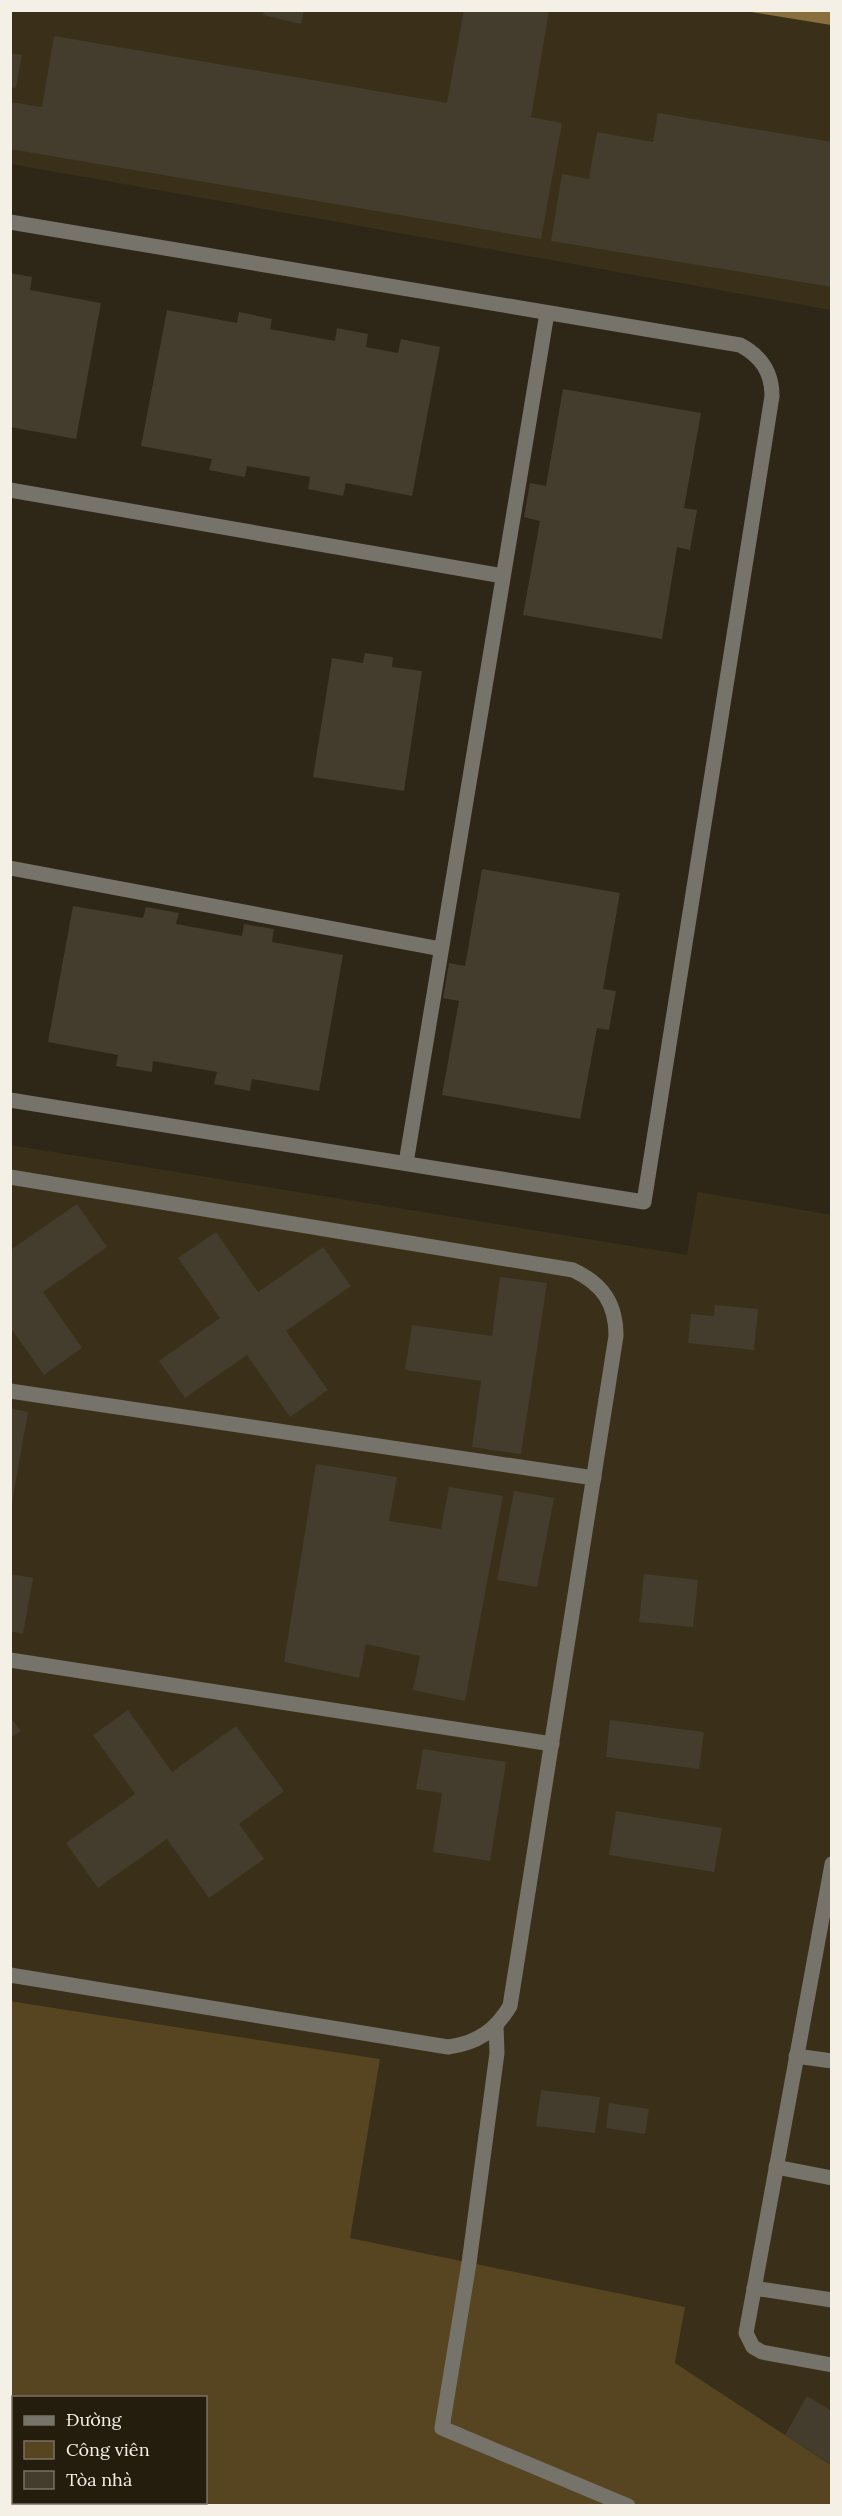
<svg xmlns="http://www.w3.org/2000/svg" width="842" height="2516" viewBox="0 0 842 2516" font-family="Lora,serif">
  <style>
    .built { fill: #3a3019 }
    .green { fill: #564520; fill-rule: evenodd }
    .water { fill: #87703d }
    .building { fill: #443c2c }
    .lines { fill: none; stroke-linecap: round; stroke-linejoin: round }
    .minor { stroke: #76736b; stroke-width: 15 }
  </style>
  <rect width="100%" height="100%" fill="#2e2617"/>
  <!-- built -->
  <g class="built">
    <path d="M10,11H831V310L11,164Z"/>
    <path d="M10,1145L687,1255L698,1192L831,1215V2465L675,2363L685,2307L349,2238L380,2059L11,2001Z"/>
  </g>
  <!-- green -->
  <path class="green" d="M10,2001L380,2059L350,2238L685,2307L675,2363L831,2465V2505H11ZM14,2398H206V2502H14Z"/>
  <!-- water -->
  <path class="water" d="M745,11H831V25Z"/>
  <!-- building -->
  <g class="building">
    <path d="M264,10H304L301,24L263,15Z"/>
    <path d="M464,10L549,11L531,117L562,123L541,239L10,149V102L42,107L54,36L447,103Z"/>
    <path d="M10,53L22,55L16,88L10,87Z"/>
    <path d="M658,113L832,142V287L551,241L562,174L589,179L597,132L653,142Z"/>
    <path d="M10,273L32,277L30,290L101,303L76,439L10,427Z"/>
    <path d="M167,310L237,323L239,312L272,319L270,329L335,341L337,328L368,334L366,347L398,353L401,339L440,347L412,496L346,483L343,496L308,489L310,477L247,466L245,477L209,470L212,459L141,446Z"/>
    <path d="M563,389L701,413L684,508L697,510L690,550L677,547L662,639L523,615L540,521L524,517L530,483L546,486Z"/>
    <path d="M365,653L393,657L392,667L422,671L404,791L313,777L332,658L363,663Z"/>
    <path d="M482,869L620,893L603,989L616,991L609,1030L597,1028L580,1119L442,1095L459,1001L443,998L449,963L465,966Z"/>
    <path d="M73,906L143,918L146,907L179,913L176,924L242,936L244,924L274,929L272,942L343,955L319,1091L252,1079L250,1091L214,1084L217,1072L153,1061L152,1072L116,1066L118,1055L48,1042Z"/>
    <path d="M77,1204L107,1247L43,1292L82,1348L44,1375L10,1327V1247L12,1249Z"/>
    <path d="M216,1232L258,1292L323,1247L351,1286L286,1331L328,1390L290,1417L247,1355L185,1398L159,1361L220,1318L178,1258Z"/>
    <path d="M500,1277L547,1283L521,1454L472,1447L481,1381L405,1370L412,1325L492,1336Z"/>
    <path d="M715,1305L758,1309L754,1350L688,1343L691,1314L714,1316Z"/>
    <path d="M10,1408L28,1412L12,1503H10Z"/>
    <path d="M316,1464L397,1477L389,1521L441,1529L449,1487L503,1496L465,1701L413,1690L420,1656L366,1644L359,1678L284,1662Z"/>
    <path d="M514,1491L554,1498L537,1587L497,1580Z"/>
    <path d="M10,1574L33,1578L23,1634L10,1631Z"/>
    <path d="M644,1574L698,1580L693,1627L639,1622Z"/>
    <path d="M128,1710L172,1772L236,1726L284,1791L239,1824L264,1859L209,1898L167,1839L98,1888L66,1843L135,1794L93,1735Z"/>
    <path d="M10,1717L21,1731L10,1738Z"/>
    <path d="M610,1720L704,1732L699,1769L606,1757Z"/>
    <path d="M423,1749L506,1762L490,1861L433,1852L442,1793L416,1789Z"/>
    <path d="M616,1811L722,1828L714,1872L609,1855Z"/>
    <path d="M541,2090L600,2097L595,2133L536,2126Z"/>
    <path d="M609,2103L649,2109L645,2134L606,2128Z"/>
    <path d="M807,2396L832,2411V2465L785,2435Z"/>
  </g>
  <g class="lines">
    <!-- minor -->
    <g class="minor">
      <path d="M10,222L740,345C761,356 772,372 772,396L644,1202L10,1100"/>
      <path d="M10,490L503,576"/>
      <path d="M10,868L441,949"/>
      <path d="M406,1163L547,313"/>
      <path d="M10,1177L573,1270C603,1284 616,1304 616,1336L510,2006C495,2031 477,2043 448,2047L10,1975"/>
      <path d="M10,1391L594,1478"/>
      <path d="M10,1660L552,1744"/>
      <path d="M832,1864L746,2333L753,2347L762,2352L832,2365"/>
      <path d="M496,2026L497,2053L469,2263L442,2428L628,2506"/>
      <path d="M796,2056L832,2061"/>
      <path d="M776,2167L832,2178"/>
      <path d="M754,2288L832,2300"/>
    </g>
  </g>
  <!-- border -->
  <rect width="842" height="2516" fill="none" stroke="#f5f0e6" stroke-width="24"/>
  <!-- legend -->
  <rect x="12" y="2396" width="195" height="108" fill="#241d0d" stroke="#787164" stroke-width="1.5"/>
  <rect x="24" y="2416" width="30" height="9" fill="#76736b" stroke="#787164" stroke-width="1.5"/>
  <text x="66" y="2426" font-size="18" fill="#f5f0e6">Đường</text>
  <rect x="24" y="2441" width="30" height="18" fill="#564520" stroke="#787164" stroke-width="1.5"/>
  <text x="66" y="2456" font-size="18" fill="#f5f0e6">Công viên</text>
  <rect x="24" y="2471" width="30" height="18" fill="#443c2c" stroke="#787164" stroke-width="1.5"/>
  <text x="66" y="2486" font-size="18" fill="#f5f0e6">Tòa nhà</text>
</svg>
